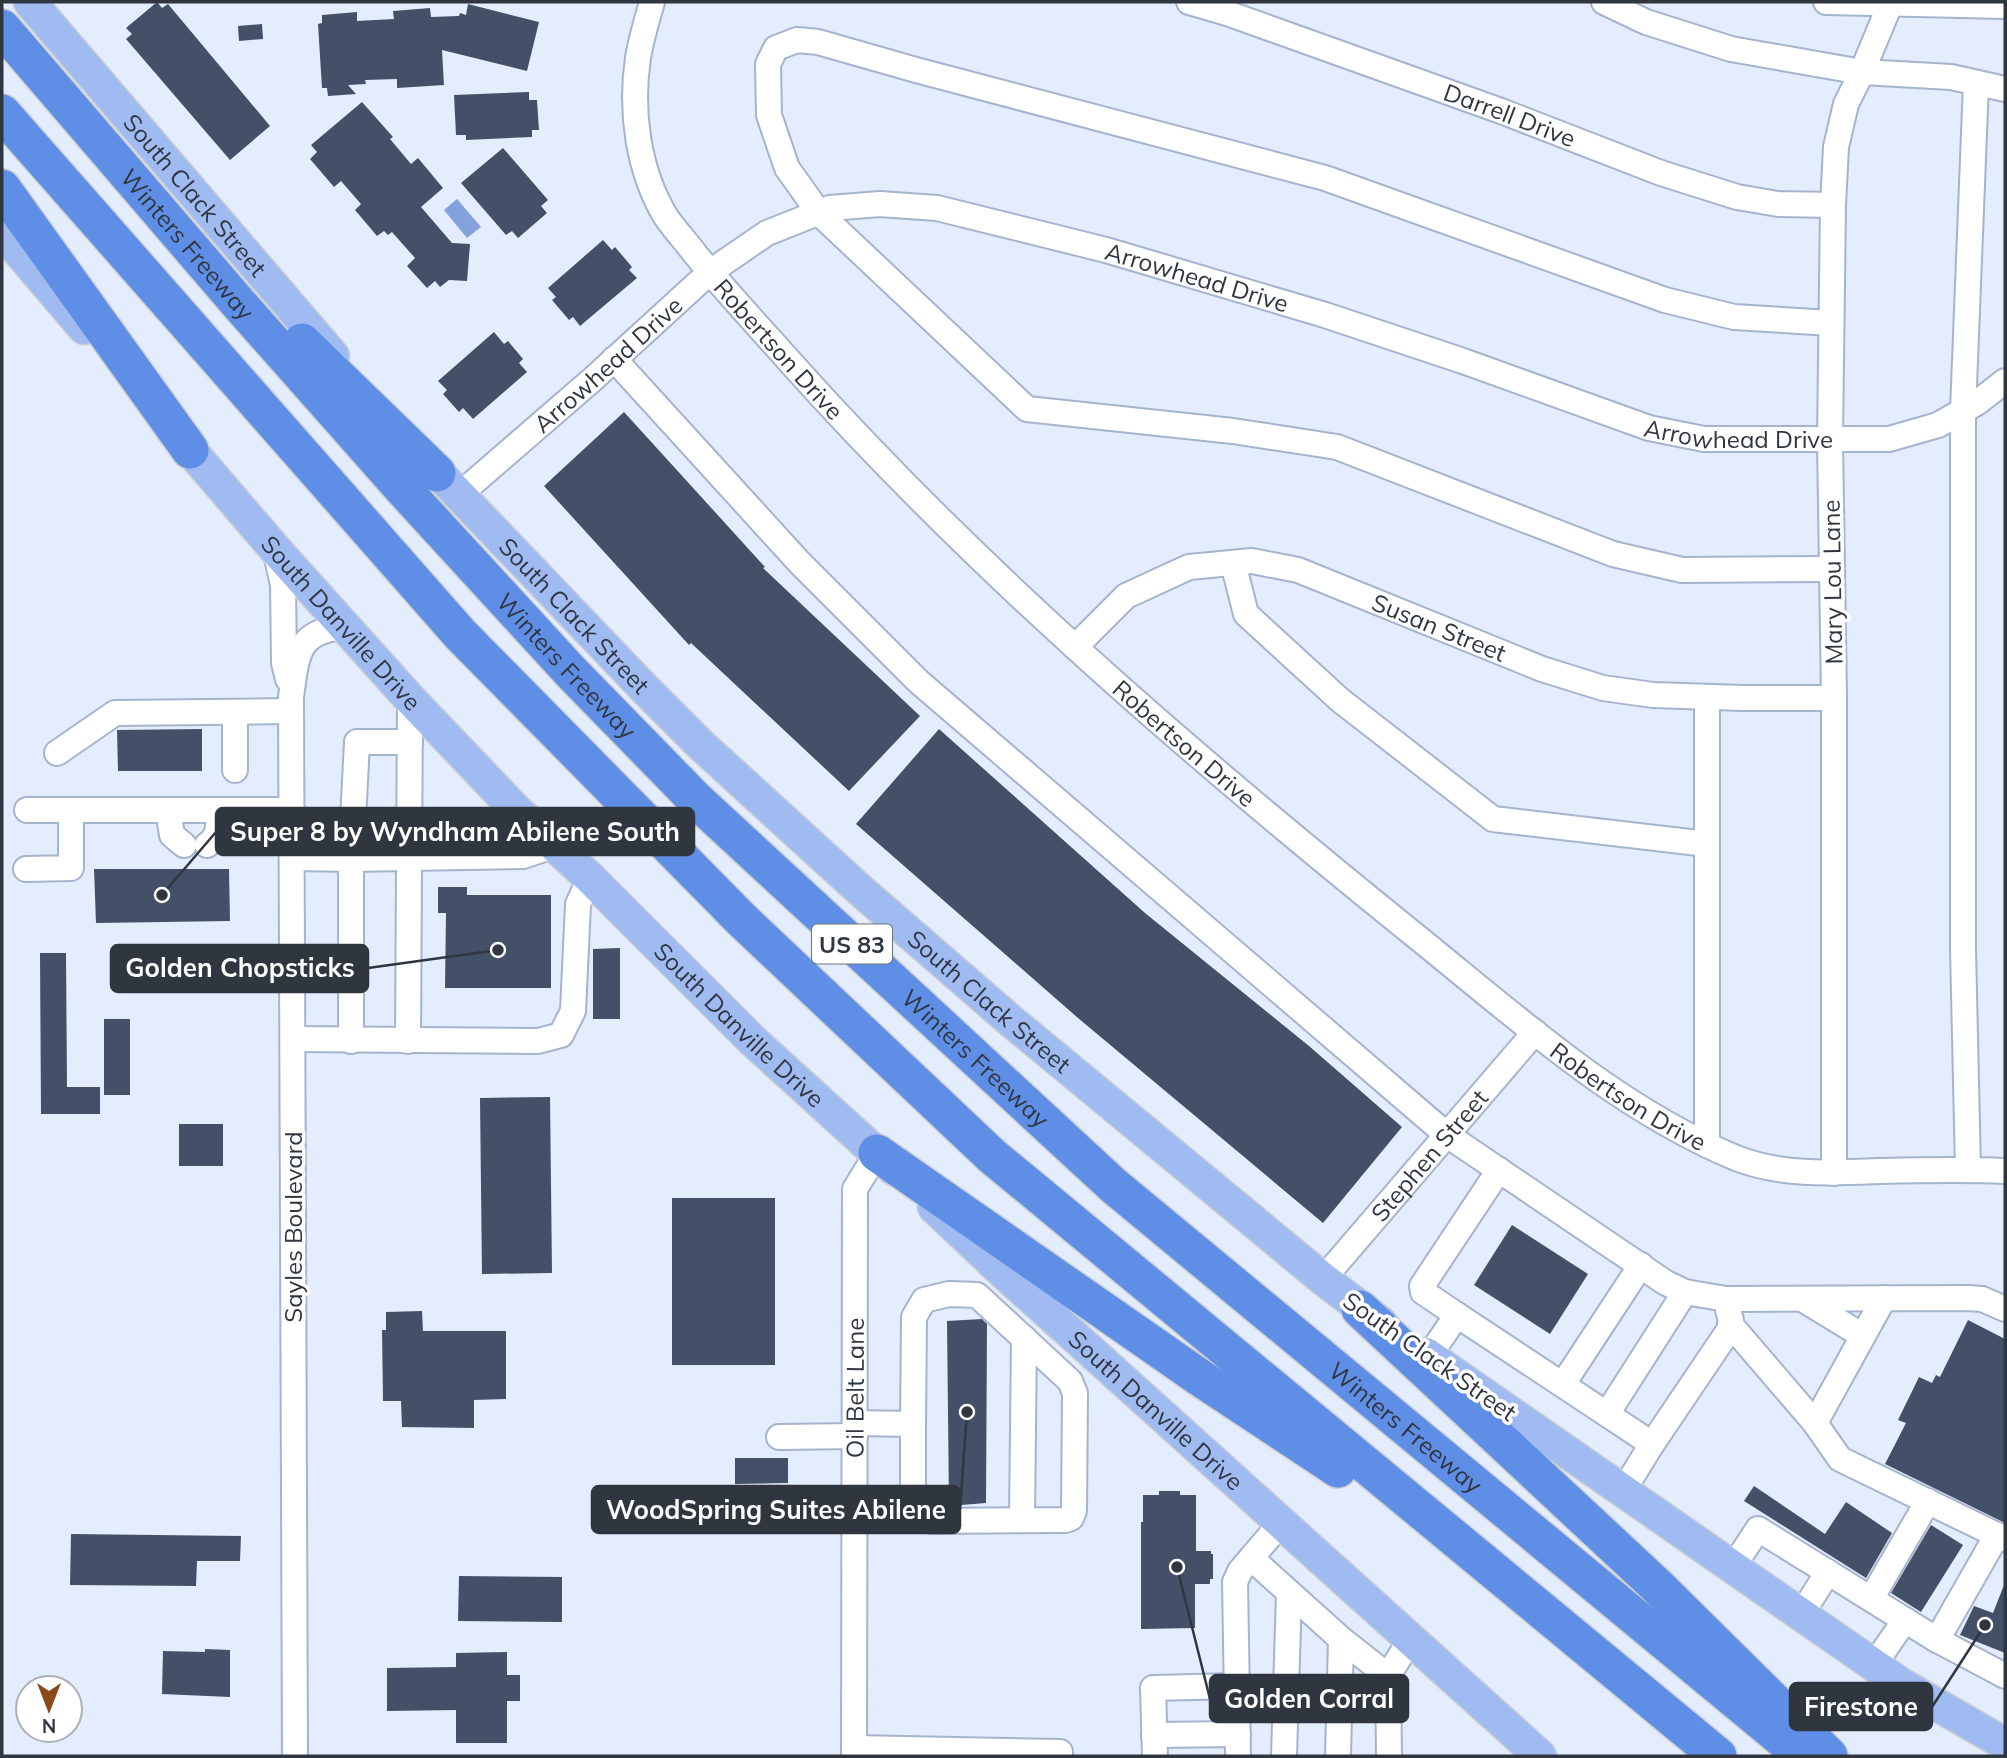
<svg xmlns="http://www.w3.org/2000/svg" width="2007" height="1758" viewBox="0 0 2007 1758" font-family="Mulish,sans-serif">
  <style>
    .water { fill: #83a2dc }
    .building { fill: #445067 }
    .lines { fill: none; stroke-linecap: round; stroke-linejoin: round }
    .minor-casing { stroke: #a5b4ce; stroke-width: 28 }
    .major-casing { stroke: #cdcfd1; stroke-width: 35 }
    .highway-casing { stroke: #cdcfd1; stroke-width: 40 }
    .minor { stroke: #fff; stroke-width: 24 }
    .major { stroke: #9fbbf1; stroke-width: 32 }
    .highway { stroke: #5f8ee7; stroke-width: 37 }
    .labels { text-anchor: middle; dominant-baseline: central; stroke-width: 7; stroke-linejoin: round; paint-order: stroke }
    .shield { fill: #fff; stroke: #6e7279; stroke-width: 2 }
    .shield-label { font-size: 23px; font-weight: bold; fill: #303640 }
    .street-label { font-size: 24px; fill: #303640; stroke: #fff }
    .leader { fill: none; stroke: #303640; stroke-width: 2.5 }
    .callout-dot { fill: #303640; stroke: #fff; stroke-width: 2.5 }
    .callout { fill: #303640; stroke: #303640; stroke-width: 2.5 }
    .callout-label { font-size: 26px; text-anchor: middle; font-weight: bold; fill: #fff }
  </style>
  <rect width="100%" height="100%" fill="#e3edfd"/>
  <!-- water -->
  <path class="water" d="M457,199L481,227L467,238L444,210Z"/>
  <!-- building -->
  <g class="building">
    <path d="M157,2L162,8L168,4L270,126L230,160L126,39L132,34L126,28Z"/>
    <path d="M468,4L539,22L527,71L442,50L444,85L397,88V79L365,80L366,84L348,85L356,94L328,96L327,88H322L318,24L322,23V15L357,12V21L375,20L394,19L393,11L430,8L431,17L459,16L460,13L466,15Z"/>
    <path d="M262,24L263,39L239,41L238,26Z"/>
    <path d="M529,92V100H537L539,130H532V137L466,140V135H456L454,95Z"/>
    <path d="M362,102L393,137L390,139L411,164L418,158L443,188L421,207L452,243L470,244L467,281L449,280L440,287L435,281L427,288L407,266L415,258L392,232L388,235L384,231L377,236L355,210L361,204L341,181L334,187L310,159L317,152L311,145Z"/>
    <path d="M503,148L548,200L541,206L547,213L518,238L512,231L506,235L461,183Z"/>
    <path d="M603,240L612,250L615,247L632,267L629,270L637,278L580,326L573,317L569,320L552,300L556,297L548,288Z"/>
    <path d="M494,332L504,344L508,341L523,359L519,363L527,372L473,419L463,408L459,412L443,394L447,390L438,381Z"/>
    <path d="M624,412L765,567L763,568L920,716L849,791L691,643L689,645L544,486Z"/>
    <path d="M202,729V771H118L117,730Z"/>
    <path d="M939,729L1145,913L1309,1046L1402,1127L1323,1223L1078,1018L856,824Z"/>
    <path d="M94,869H229L230,921L96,923Z"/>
    <path d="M438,887H467V895H551V988H445L446,913H438Z"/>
    <path d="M620,948V1019H593V949Z"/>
    <path d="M40,953H66L67,1087H100V1114H41Z"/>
    <rect x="104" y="1019" width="26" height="76"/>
    <path d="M550,1097L552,1273L482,1274L480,1098Z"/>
    <rect x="179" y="1124" width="44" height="42"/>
    <rect x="672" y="1198" width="103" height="167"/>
    <path d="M1512,1225L1588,1274L1550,1334L1474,1285Z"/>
    <path d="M422,1311L423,1331H506V1399L474,1400V1428L402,1427L401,1401H383L382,1330H386V1312Z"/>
    <path d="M982,1319L987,1324L986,1503L949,1506L947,1321Z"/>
    <path d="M1968,1320L2005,1339V1523L1885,1464L1906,1423L1898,1420L1919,1377L1932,1383L1936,1375L1940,1377Z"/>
    <path d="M735,1458H788V1483L735,1484Z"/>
    <path d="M1754,1486L1825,1534L1846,1502L1892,1533L1866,1578L1744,1501Z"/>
    <path d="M1159,1491H1180V1495H1196V1551H1211V1554H1213V1579H1210V1584H1195V1628L1141,1629V1522H1143V1495H1159Z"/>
    <path d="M1931,1525L1963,1545L1921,1612L1891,1593Z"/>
    <path d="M71,1534L241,1536L240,1561H197L196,1586L70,1585Z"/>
    <path d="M459,1576L562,1577V1622L458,1621Z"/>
    <path d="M2004,1585L2005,1586V1653L1960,1635L1974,1606L1993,1613Z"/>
    <path d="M205,1649L230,1650V1697L162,1694L163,1651L205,1652Z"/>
    <path d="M507,1652V1675H520V1701H507V1743H456V1710L387,1711V1668L456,1667V1653Z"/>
  </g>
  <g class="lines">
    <!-- minor casing -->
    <g class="minor-casing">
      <g id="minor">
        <path id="s1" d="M652,2C647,20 641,39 638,58C630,111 638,171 666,217C675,230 687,243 696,255C727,293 760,328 792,364C979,573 1194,757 1412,933C1514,1015 1614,1107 1736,1158C1782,1176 1831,1173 1880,1171C1922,1170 1963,1169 2005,1171"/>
        <path id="s2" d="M1189,2L1227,13L1501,111L1661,173L1737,197L1778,204L1833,205"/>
        <path d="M1604,2L1646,22L1731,49L1862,72L1951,77L2005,89"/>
        <path d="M1826,2L2005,6"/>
        <path d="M1831,323L1734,317L1665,300L1325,178L916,70L818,42L797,40L776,48L768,64L769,115L787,168L819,213L1027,409L1233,431L1337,447L1613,554L1682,570L1832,569"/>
        <path d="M614,359L799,562L919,682L1447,1135L1666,1283L1685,1292L1726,1299L1968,1298L1982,1299L2005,1309"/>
        <path id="s3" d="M459,495L593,379L710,272L767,233L830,208L880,204L937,208L1106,250L1325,315L1463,361L1649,428L1704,439H1889L1938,425L1978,402L2005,381"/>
        <path d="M275,549L283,585L284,663L288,679"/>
        <path d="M1233,563L1246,614L1340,700L1493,819L1707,844"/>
        <path id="s4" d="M1075,647L1126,596L1189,567L1252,561L1298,570L1542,669L1603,688L1653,695L1743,698H1834"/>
        <path d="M235,712V770"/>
        <path d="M410,742H357L351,859L523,856L556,845"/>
        <path d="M57,753L115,713L291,711"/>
        <path d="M27,810H292"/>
        <path d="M168,810L172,835L184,845"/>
        <path d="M207,845C220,837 218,825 218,810"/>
        <path d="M292,858L351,859V1041"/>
        <path d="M26,869L71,868V810"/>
        <path d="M293,1039L538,1041L561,1035L573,1011L578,904L590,878"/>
        <path d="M408,1041L410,699"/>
        <path d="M1707,1145V697"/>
        <path d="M1968,1169L1963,949V411L1976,83"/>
        <path d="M1834,1173V698L1830,440L1833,205L1836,147L1846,104L1862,72L1891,2"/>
        <path id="s5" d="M1323,1279L1535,1032"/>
        <path d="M1804,1300L1863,1336"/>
        <path d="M1457,1315L1652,1444"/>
        <path d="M1730,1324L1815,1423L1840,1459L2005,1539"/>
        <path d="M1429,1356L1457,1315L1423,1292L1422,1286L1499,1170"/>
        <path d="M1563,1384L1641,1265"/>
        <path d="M1607,1414L1685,1292"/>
        <path d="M855,1423L913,1424V1506L921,1516L932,1521L1065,1520L1071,1518L1074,1511L1075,1393L1070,1381L977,1295L949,1294L924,1300L914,1317L913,1424"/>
        <path d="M1815,1423L1884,1298"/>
        <path d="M779,1437L855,1436"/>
        <path d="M1623,1491L1652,1444L1729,1330L1731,1320L1728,1310"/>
        <path d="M1022,1520L1024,1338"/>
        <path d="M1251,1558L1341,1639L1388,1676"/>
        <path d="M1733,1567L1758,1529L1937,1640L2005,1676"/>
        <path d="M1871,1599L1928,1501"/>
        <path d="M1801,1615L1828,1572"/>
        <path d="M1937,1640L1997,1535"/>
        <path d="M1874,1665L1905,1620"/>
        <path d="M1154,1735L1238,1734"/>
        <path d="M854,1748L1060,1752V1756"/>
        <path d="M295,1756L291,697C297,654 297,630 346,627"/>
        <path id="s6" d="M854,1756L855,1189L877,1153"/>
        <path d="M1155,1756L1153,1688L1236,1686"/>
        <path d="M1238,1756L1235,1582L1240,1571L1281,1523"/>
        <path d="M1284,1756L1289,1593"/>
        <path d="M1338,1756L1341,1639"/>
        <path d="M1389,1756L1388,1676L1410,1640"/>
      </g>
    </g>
    <!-- major casing -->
    <g class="major-casing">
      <g id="major">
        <path id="s7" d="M30,2L333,356"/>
        <path d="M2,232L84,328"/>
        <path id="s8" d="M173,430L275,549L410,699L516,810L590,878L752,1040L894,1169"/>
        <path id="s9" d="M421,455L643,687L701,745L860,890L1011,1021L1323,1279L1381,1323"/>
        <path id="s10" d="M934,1207L1004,1273L1540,1756"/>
        <path d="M1426,1354L1901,1684L2005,1744"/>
      </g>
    </g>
    <!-- highway casing -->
    <g class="highway-casing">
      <g id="highway">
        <path id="s11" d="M2,28L239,304L402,488L570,671L694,798L1114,1186L1803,1756"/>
        <path d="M2,113L460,634L742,920L992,1156L1718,1756"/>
        <path d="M2,188L190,450"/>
        <path d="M302,342L437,473"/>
        <path d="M877,1153L1199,1377L1338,1469"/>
        <path d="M1360,1309L1657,1586L1829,1756"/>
      </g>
    </g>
    <!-- minor -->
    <use href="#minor" class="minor"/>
    <!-- major -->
    <use href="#major" class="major"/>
    <!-- highway -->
    <use href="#highway" class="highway"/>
  </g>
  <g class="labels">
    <!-- shield labels -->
    <rect class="shield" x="812" y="924.5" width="80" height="39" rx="5"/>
    <g class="shield-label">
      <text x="852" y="944">US 83</text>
    </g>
    <!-- street labels -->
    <g class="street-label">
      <text stroke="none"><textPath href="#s2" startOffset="340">Darrell Drive</textPath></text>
      <text stroke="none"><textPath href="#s7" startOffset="254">South Clack Street</textPath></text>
      <text stroke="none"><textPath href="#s11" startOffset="285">Winters Freeway</textPath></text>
      <text stroke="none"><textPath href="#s3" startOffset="849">Arrowhead Drive</textPath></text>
      <text stroke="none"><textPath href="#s1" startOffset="396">Robertson Drive</textPath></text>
      <text stroke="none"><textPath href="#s3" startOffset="198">Arrowhead Drive</textPath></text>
      <text stroke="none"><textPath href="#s3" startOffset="1416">Arrowhead Drive</textPath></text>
      <text transform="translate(1832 582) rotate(-91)">Mary Lou Lane</text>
      <text stroke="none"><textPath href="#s9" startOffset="222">South Clack Street</textPath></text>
      <text stroke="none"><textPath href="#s8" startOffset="256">South Danville Drive</textPath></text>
      <text stroke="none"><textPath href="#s4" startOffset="404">Susan Street</textPath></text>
      <text stroke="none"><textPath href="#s11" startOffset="852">Winters Freeway</textPath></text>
      <text stroke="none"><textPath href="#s1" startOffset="962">Robertson Drive</textPath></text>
      <text stroke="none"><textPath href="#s9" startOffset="789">South Clack Street</textPath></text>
      <text stroke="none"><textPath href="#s8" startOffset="822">South Danville Drive</textPath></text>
      <text stroke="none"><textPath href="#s11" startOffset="1419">Winters Freeway</textPath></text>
      <text stroke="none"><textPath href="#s1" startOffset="1530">Robertson Drive</textPath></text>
      <text stroke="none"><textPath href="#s5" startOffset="163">Stephen Street</textPath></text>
      <text transform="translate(293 1227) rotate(-90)">Sayles Boulevard</text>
      <text transform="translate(1430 1356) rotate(35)">South Clack Street</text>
      <text stroke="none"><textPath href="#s6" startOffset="368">Oil Belt Lane</textPath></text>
      <text stroke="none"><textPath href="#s10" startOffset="301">South Danville Drive</textPath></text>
      <text stroke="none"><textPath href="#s11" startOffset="1986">Winters Freeway</textPath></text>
    </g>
  </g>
  <!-- callouts -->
  <path class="leader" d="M162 895L216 832M498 950L368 968M967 1412L960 1509M1177 1567L1210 1699M1985 1625L1932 1707"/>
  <g class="callout-dot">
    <circle cx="162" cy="895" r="7"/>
    <circle cx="498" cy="950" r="7"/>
    <circle cx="967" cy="1412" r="7"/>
    <circle cx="1177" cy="1567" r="7"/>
    <circle cx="1985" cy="1625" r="7"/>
  </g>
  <g class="callout">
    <rect x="216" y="808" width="478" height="47" rx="7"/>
    <rect x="111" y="945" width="257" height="47" rx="7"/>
    <rect x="592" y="1486" width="368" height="47" rx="7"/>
    <rect x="1210" y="1675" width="198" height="47" rx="7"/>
    <rect x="1790" y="1683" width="142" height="47" rx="7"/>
  </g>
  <g class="callout-label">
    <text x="455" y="841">Super 8 by Wyndham Abilene South</text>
    <text x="240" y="977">Golden Chopsticks</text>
    <text x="776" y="1519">WoodSpring Suites Abilene</text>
    <text x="1309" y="1708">Golden Corral</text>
    <text x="1861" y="1716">Firestone</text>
  </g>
  <!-- border -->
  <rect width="2007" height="1758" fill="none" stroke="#303640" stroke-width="7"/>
  <!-- north arrow -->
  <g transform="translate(49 1709) rotate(180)"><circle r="33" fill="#ffffff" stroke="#acafb3" stroke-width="2"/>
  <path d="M0-5L12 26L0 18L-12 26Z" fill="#8c4919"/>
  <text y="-10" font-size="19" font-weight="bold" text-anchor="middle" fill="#303640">N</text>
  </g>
</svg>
